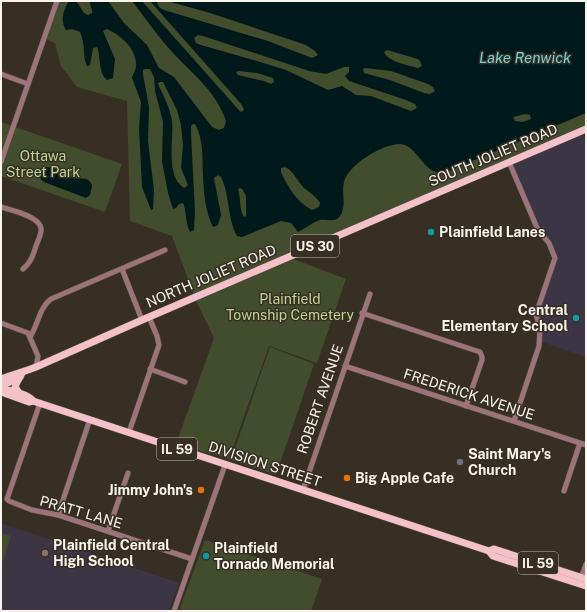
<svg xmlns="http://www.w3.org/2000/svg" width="587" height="612" viewBox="0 0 587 612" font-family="'Public Sans',sans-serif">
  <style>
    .education { fill: #3b3545 }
    .green { fill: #424d2d }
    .water { fill: #001a1c; fill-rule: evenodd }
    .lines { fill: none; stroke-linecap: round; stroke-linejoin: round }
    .minor-casing { stroke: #524b3f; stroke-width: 6 }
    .major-casing { stroke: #524b3f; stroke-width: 8 }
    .minor { stroke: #9d737b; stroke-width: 5 }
    .major { stroke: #f4c0c9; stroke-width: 7 }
    .culture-dot { fill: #0f9aa8; stroke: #372f23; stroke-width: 1.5 }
    .worship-dot { fill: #6b7280; stroke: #372f23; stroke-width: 1.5 }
    .food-dot { fill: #e8710a; stroke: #372f23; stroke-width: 1.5 }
    .education-dot { fill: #8d6e63; stroke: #372f23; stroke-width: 1.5 }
    .labels { text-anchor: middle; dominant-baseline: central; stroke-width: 3; stroke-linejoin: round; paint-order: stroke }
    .shield { fill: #372f23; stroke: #bfb9b0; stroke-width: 1 }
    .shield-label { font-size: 13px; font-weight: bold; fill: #f9f4ec }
    .street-label { font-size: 14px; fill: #f9f4ec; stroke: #372f23 }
    .park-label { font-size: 14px; fill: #bed494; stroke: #372f23 }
    .poi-label { font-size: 14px; font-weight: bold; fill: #f9f4ec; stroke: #372f23; text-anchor: start }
    .water-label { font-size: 15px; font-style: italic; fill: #74d0d7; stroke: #372f23 }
  </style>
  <rect width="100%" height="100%" fill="#372f23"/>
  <!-- education -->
  <g class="education">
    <path d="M578,135L586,138V357L542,342L538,314L556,256L541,231L512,164Z"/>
    <path d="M1,523L179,583L169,611H1Z"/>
  </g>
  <!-- green -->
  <g class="green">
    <path d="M57,1H586V125L194,295L172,236L130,221L127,101L77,87L61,66L55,43L44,38Z"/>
    <path d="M1,122L122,164L105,212L1,176Z"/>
    <path d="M293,259L346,279L317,363L269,346L229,459L176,444L214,338L196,301Z"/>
    <path d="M270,347L314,364L276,475L231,460Z"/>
    <path d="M1,533L11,536L3,561L1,560Z"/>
    <path d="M205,540L322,579L311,611H179Z"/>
  </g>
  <!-- water -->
  <g class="water">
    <path d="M69,1L77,2L84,13L88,15L92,13V10L89,1H108L124,23L147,45L159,68L174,77L212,127L219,130L224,128L226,121C217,93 193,74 174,54C159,38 146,19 132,1H142L237,108L241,112L244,110L242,105L150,1H159L157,3L160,8L164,10L268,41L312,58L318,55L315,51L306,45L210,13L167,1H586V113L444,173C423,175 418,145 400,144C382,144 348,165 344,182C341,193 347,206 340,216C335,223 327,219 320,220C315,221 304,229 298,232L291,223L281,221L242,237L237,236C227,218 230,195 221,177L218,175L214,178L221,215L218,225L213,227C205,211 204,193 203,176C202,158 204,140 195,124H193L191,126V133L195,212L194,230L190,232C185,223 187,212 183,203L179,204L176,208L173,209L168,193L162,161L163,122L155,91L154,77L150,69H145L143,70V74L149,107L148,141L154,190L153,209L151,210L142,187L139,128L141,102L132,78C133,73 137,69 136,63C135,47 120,35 107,29L103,31L115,59L113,78L107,80C98,73 101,57 97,47L93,48L90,65L87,66C82,56 86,45 80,32L72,29L66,30C60,21 63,10 69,1ZM198,35L203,36L309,71L326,74L344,67H349V72L345,76L349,81L406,100L415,104L417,108L411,111L371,96L356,95L342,86L328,90L286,70L257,61L201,45L196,43L194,38ZM387,50L418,59L420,61L422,66L418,68C408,65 388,62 384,52ZM365,68L391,71L428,84L433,87L435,91L430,94L424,93L390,80L364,73L363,69ZM239,71L257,73L273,78L274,82L271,84L264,81L238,75L236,72ZM160,82H163L177,110L181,125L183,145L181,168L188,185L184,188C165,176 174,139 172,121C170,108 164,97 159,86L158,83ZM525,114L530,115L531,119L523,122L515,121L513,117ZM285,167C294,171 297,181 304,188C310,193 316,196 320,203L319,207L312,210C296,201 289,189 281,172V168ZM240,188L242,189L246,196V216L244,217C239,209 241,198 238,189Z"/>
    <path d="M46,167C55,167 62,174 70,177C75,179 80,178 86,179C89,180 91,182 92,186L90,195L86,198L44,182C38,178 40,173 43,168Z"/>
  </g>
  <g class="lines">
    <!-- minor casing -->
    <g class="minor-casing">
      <g id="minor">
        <path d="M1,74L28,84"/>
        <path d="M1,162L57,1"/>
        <path d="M509,162L538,230L549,243L555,258L536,314L540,329L539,346L514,421"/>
        <path d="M1,207C11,210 39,216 41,228C42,234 38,240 36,246C33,255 31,263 23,269"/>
        <path d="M122,269L142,320"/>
        <path d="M362,313L480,352L482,357V360L466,406"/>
        <path d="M1,323L28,333L38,356L36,367"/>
        <path d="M30,337C38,325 39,308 51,299L165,250"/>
        <path d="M345,366L586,445"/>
        <path d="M150,369L185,382"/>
        <path d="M40,403L7,499L9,501L32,510L58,515L192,559"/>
        <path d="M129,432L159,345L157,336L149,317"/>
        <path d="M303,490L370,294"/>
        <path d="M564,491L580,443"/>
        <path d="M58,515L90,419"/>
        <path d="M108,531L128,473"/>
        <path d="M580,581L586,564"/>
        <path d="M174,611L225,465"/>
      </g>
    </g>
    <!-- major casing -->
    <g class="major-casing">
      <g id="major">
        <path d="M1,379C13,374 24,372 36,367L142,320L586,129"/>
        <path d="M1,386L20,377"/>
        <path d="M1,389C9,390 29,394 33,401L489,551L493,556L586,586"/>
        <path d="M1,392L29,402L33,401"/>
        <path d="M19,393L15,387L17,382L22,373"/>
        <path d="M489,551L494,549L586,579"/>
      </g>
    </g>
    <!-- minor -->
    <use href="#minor" class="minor"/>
    <!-- major -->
    <use href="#major" class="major"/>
  </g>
  <!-- markers -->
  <g class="culture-dot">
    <circle cx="431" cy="232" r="4"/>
    <circle cx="576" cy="318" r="4"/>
    <circle cx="206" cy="556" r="4"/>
  </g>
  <circle class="worship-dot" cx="460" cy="462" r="4"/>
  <g class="food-dot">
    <circle cx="347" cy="478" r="4"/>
    <circle cx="201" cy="490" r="4"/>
  </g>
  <circle class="education-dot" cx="45" cy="553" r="4"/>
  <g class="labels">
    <!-- shield labels -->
    <g class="shield">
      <rect x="291" y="235" width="48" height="22" rx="3"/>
      <rect x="157" y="438" width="40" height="22" rx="3"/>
      <rect x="518" y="552" width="40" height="22" rx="3"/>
    </g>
    <g class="shield-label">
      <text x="315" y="246">US 30</text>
      <text x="177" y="449">IL 59</text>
      <text x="538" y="563">IL 59</text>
    </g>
    <!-- street labels -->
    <g class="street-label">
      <text transform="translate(493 155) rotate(-23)">SOUTH JOLIET ROAD</text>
      <text transform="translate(211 276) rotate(-23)">NORTH JOLIET ROAD</text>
      <text transform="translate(469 394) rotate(18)">FREDERICK AVENUE</text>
      <text transform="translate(320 399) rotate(-71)">ROBERT AVENUE</text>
      <text transform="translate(265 464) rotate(18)">DIVISION STREET</text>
      <text transform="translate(81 512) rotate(16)">PRATT LANE</text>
    </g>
    <!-- park labels -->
    <g class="park-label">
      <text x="43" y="156">Ottawa<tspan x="43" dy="16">Street Park</tspan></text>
      <text x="290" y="299">Plainfield<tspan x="290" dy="16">Township Cemetery</tspan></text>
    </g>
    <!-- poi labels -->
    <g class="poi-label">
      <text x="439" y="232">Plainfield Lanes</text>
      <text x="568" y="310" text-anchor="end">Central<tspan x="568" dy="16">Elementary School</tspan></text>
      <text x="468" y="454">Saint Mary's<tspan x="468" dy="16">Church</tspan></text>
      <text x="355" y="478">Big Apple Cafe</text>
      <text x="193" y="490" text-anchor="end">Jimmy John's</text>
      <text x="53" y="545">Plainfield Central<tspan x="53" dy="16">High School</tspan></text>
      <text x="214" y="548">Plainfield<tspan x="214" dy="16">Tornado Memorial</tspan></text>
    </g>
    <!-- water labels -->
    <g class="water-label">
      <text x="525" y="57">Lake Renwick</text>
    </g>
  </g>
  <!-- border -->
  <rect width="587" height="612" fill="none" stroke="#f9f4ec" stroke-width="4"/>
</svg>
